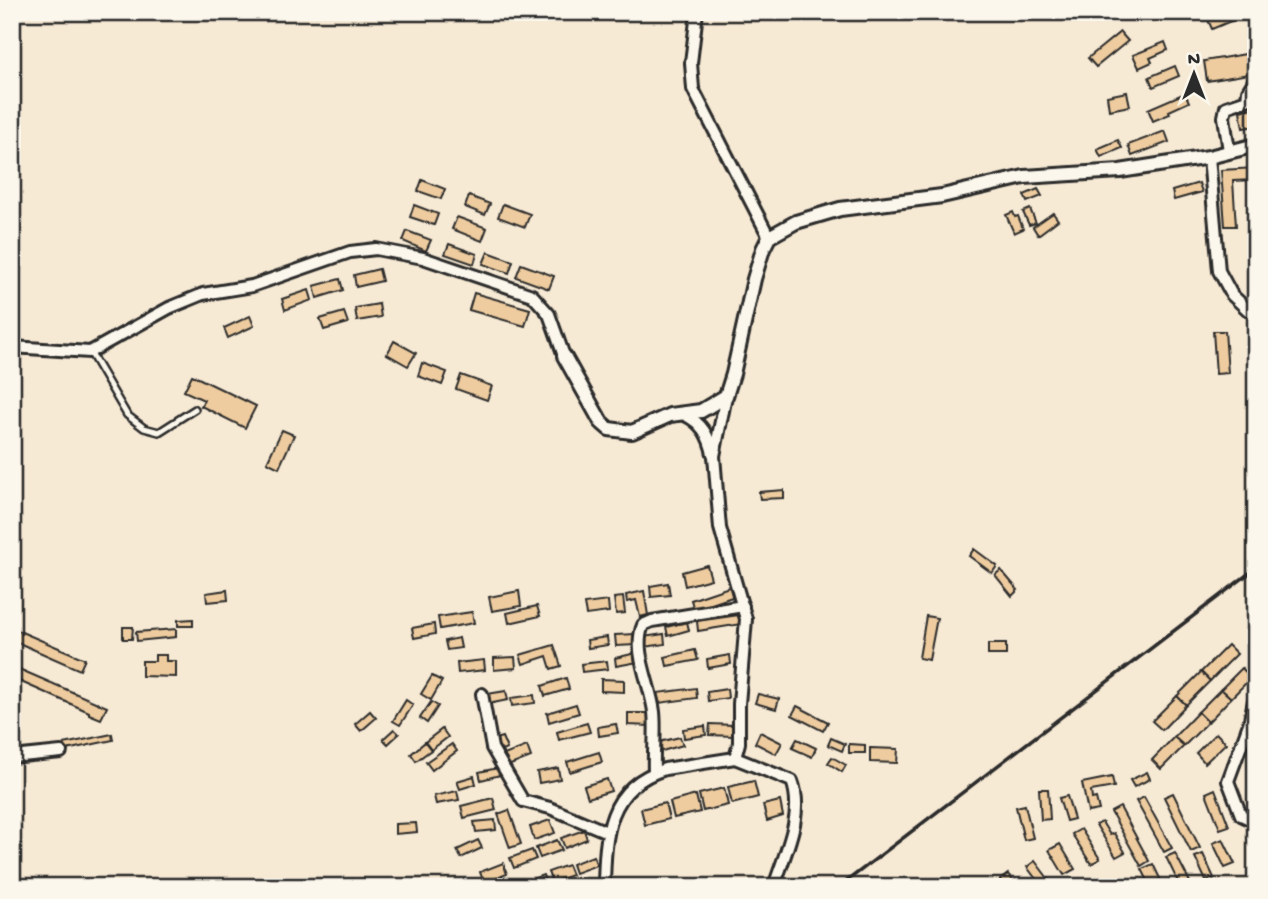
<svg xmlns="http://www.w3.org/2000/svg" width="1268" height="899" viewBox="0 0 1268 899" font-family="'Gochi Hand',sans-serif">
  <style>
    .building { fill: #eecc9f; stroke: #2b2b2b; stroke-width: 2 }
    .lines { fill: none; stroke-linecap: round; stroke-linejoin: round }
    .service-casing { stroke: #2b2b2b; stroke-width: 10 }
    .minor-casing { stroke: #2b2b2b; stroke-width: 16 }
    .tertiary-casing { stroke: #2b2b2b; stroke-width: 18 }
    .service { stroke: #fbf7ec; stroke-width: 5 }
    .minor { stroke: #fbf7ec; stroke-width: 10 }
    .tertiary { stroke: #fbf7ec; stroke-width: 12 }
    .rail { stroke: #2b2b2b; stroke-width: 3.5 }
  </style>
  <rect width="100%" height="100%" fill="#f7ead5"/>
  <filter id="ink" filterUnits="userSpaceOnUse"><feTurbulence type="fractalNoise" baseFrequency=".0143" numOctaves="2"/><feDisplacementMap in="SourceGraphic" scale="14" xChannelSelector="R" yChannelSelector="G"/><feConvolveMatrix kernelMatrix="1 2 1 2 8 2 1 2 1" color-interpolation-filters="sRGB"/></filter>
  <g filter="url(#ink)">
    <!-- building -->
    <g class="building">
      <path d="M1226,12H1235L1238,18L1212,29L1208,20Z"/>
      <path d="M1120,32L1128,41L1096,67L1088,58Z"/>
      <path d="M1165,42L1168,50L1150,58L1152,62L1139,68L1133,55Z"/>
      <path d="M1252,53L1255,73L1207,81L1204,61Z"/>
      <path d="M1175,66L1179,76L1153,87L1149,77Z"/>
      <path d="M1127,92L1130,106L1109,110L1107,96Z"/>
      <path d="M1185,93L1189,102L1169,111L1170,114L1153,121L1148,109Z"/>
      <path d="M1252,105H1256V126L1243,128L1240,111L1253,108Z"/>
      <path d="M1165,131L1169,142L1132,156L1128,145Z"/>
      <path d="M1118,140L1122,148L1101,157L1097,149Z"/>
      <path d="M1256,168V180L1233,181L1236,226H1225L1221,170Z"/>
      <path d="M422,180L445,189L441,199L418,191Z"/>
      <path d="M1199,183L1202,192L1174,200L1172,191Z"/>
      <path d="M1038,189L1042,196L1027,202L1024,195Z"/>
      <path d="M469,196L490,204L485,215L465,207Z"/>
      <path d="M503,204L530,214L525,227L498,217Z"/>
      <path d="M414,205L438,214L434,225L410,217Z"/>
      <path d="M1030,209L1036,223L1029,225L1023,212Z"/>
      <path d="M1013,212L1015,217L1018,216L1023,229L1014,233L1006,215Z"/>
      <path d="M1053,213L1058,220L1038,235L1033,227Z"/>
      <path d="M457,217L487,228L482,241L452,229Z"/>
      <path d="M407,231L431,240L426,251L403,241Z"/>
      <path d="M449,244L477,254L474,264L445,254Z"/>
      <path d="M488,252L513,261L509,273L483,264Z"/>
      <path d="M521,264L554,276L549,289L516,277Z"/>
      <path d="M379,269L382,281L356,287L354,275Z"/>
      <path d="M340,279L343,290L317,298L314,286Z"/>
      <path d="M309,290L312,300L285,310L282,299Z"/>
      <path d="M474,293L530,309L525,326L469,310Z"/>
      <path d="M379,304L381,317L357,321L355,308Z"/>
      <path d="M344,312L348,323L324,330L320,319Z"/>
      <path d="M250,316L254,326L228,338L224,328Z"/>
      <path d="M1213,331H1225L1228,373L1216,374Z"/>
      <path d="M394,341L416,353L408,366L387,354Z"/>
      <path d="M422,363L447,372L442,385L418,376Z"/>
      <path d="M192,375L256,406L245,428L201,406L204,400L184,391Z"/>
      <path d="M461,375L492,386L487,400L456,389Z"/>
      <path d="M282,430L294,435L279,468L267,462Z"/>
      <path d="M784,490V498L760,499L759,492Z"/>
      <path d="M974,549L997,566L992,573L969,556Z"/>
      <path d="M707,565L711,579L685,586L682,572Z"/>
      <path d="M1001,570L1018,590L1012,596L995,575Z"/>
      <path d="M668,583L670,595L651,597L650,586Z"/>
      <path d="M732,586L735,596L694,610L691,600Z"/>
      <path d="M227,590L228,600L207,602L206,593Z"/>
      <path d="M519,591L521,606L492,611L489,597Z"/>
      <path d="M644,591L648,615L640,617L636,600L627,602L626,595Z"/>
      <path d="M623,597L625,613L616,614L614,598Z"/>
      <path d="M608,601L609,612L586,615L584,604Z"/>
      <path d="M537,606L540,616L509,623L507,613Z"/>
      <path d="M472,612L474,623L440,629L438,617Z"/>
      <path d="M739,615L741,624L698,631L697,621Z"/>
      <path d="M926,616L937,618L929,660L919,658Z"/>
      <path d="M193,619V626H178V620Z"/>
      <path d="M687,622L689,630L668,636L666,627Z"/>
      <path d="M434,624L435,634L414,638L412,628Z"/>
      <path d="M123,627H133L132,639H123Z"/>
      <path d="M12,628L85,659L80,670L12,640Z"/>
      <path d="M176,629V637L137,641L136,632Z"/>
      <path d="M636,634V645L616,646L615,635Z"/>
      <path d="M664,634L665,644L644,647L643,637Z"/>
      <path d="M607,637L608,645L588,648L587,640Z"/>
      <path d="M459,638L461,648L447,650L445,641Z"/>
      <rect x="988" y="644" width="18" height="11"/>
      <path d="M554,645L561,666L551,669L547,656L523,664L520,655Z"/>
      <path d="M1228,645L1237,654L1210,681L1201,672Z"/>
      <path d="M695,650L698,660L667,666L665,657Z"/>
      <path d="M636,653L638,662L616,666L615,658Z"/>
      <path d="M155,655H166V661H176V677L142,676V661H155Z"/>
      <path d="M730,655L731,664L708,668L707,659Z"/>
      <path d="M515,657L516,668L494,670V658Z"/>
      <path d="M484,660L485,670L458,673L457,663Z"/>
      <path d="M607,661L608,669L582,672L581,664Z"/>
      <path d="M12,666L107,707L101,719L89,714V712L12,678Z"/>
      <path d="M1242,668L1251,678L1231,698L1221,689Z"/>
      <path d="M1201,672L1210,681L1186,705L1177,696Z"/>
      <path d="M432,676L442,681L431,700L421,694Z"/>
      <path d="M566,678L569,689L545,696L542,686Z"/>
      <path d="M601,679L624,680V692L601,691Z"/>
      <path d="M696,688L697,698L659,703L657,693Z"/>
      <path d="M727,689L728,698L708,701L707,692Z"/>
      <path d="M1221,689L1231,698L1208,722L1198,712Z"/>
      <path d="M506,691L508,700L488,704L487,694Z"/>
      <path d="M758,694L779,699L776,709L755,703Z"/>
      <path d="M534,695L535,703L512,706L511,698Z"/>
      <path d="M1177,696L1186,705L1162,730L1152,721Z"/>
      <path d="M406,700L413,705L400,725L393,721Z"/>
      <path d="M431,702L438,706L427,723L420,718Z"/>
      <path d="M576,704L579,713L549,722L547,713Z"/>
      <path d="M797,706L828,722L823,731L792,715Z"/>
      <path d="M370,711L376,718L361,731L355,724Z"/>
      <path d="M1198,712L1208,722L1184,746L1174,737Z"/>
      <path d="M628,713H650V726L628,725Z"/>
      <path d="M587,723L590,732L559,740L557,732Z"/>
      <path d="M616,724L618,733L599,736L598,727Z"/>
      <path d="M710,724L734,725V736L709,735Z"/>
      <path d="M705,726L706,735L684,738L683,729Z"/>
      <path d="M394,729L399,734L388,744L383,739Z"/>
      <path d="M442,729L448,737L431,750L425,742Z"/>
      <path d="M760,732L782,743L776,754L755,743Z"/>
      <path d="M1216,733L1226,743L1205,763L1196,753Z"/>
      <path d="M112,734L113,740L66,750L64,744Z"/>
      <path d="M502,737L507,749L499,752L495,739Z"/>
      <path d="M680,737L683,745L662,751L659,742Z"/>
      <path d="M1174,737L1184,746L1161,769L1152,760Z"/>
      <path d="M831,738L845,744L842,751L828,745Z"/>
      <path d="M797,739L816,748L812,757L792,748Z"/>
      <path d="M425,742L431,750L416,761L411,754Z"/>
      <path d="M452,744L457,751L432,770L426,762Z"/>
      <path d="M849,744L865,745V753H849Z"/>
      <path d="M527,746L531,757L508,766L504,755Z"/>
      <path d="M870,748L898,749L897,763L870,762Z"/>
      <path d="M599,752L602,762L570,772L567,762Z"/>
      <path d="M832,757L846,765L842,772L828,763Z"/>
      <path d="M498,768L500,775L481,780L479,772Z"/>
      <path d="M558,768L560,779L539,783L537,772Z"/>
      <path d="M1147,772L1150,779L1134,787L1130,780Z"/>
      <path d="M474,776L476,784L460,789L457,781Z"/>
      <path d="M1112,777L1114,787L1091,791L1092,799L1096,798L1099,810L1088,812L1082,783Z"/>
      <path d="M607,779L611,791L588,798L584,786Z"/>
      <path d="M754,781L758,797L732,804L728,787Z"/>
      <path d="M724,788L728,805L703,811L699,794Z"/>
      <path d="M1039,789H1048L1050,819L1041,820Z"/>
      <path d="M1215,789L1229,826L1220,829L1206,793Z"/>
      <path d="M457,791L459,800L436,804L434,796Z"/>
      <path d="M1173,793L1200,848L1191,852L1164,797Z"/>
      <path d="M696,795L700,812L674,818L670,802Z"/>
      <path d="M1067,796L1074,819L1066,821L1059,798Z"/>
      <path d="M1144,797L1172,848L1164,852L1136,801Z"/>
      <path d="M493,798L496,810L464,818L461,806Z"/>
      <path d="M780,801L783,816L767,821L763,805Z"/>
      <path d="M665,803L669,819L645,825L641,809Z"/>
      <path d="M1025,805L1033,838L1024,840L1016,807Z"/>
      <path d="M1120,807L1149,861L1141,866L1111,812Z"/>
      <path d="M509,810L521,844L510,848L498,814Z"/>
      <path d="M495,820L496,830L476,832L474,822Z"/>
      <path d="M550,820L555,833L534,840L530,827Z"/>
      <path d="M1102,822L1110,835L1114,833L1125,852L1116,857L1096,825Z"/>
      <path d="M416,823L417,832L395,834V824Z"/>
      <path d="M1081,829L1100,859L1091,864L1072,834Z"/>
      <path d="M584,830L587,839L565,848L561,838Z"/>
      <path d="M1223,839L1235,864L1225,868L1213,843Z"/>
      <path d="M478,840L482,848L461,858L457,850Z"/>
      <path d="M557,840L562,850L540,858L536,848Z"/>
      <path d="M1060,844L1075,869L1064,875L1049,850Z"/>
      <path d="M532,850L536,859L514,868L510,858Z"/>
      <path d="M1175,853L1190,882L1180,886L1166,857Z"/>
      <path d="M1203,854L1214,878L1206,881L1195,857Z"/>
      <path d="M593,856L597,865L575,873L572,864Z"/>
      <path d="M1035,861L1053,885L1051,887H1042L1027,867Z"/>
      <path d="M503,863L507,874L484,883L480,872Z"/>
      <path d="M1153,864L1164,887H1146L1150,885L1142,869Z"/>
      <path d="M568,865L572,875L552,882L548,872Z"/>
      <path d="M1008,874L1018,887H1005L1000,880Z"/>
      <path d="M543,875L547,885L519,887L518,884Z"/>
    </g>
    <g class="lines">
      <!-- service casing -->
      <g class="service-casing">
        <path id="service" d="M90,352L127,415L144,428L159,432L195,409"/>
      </g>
      <!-- minor casing -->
      <g class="minor-casing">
        <g id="minor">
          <path d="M697,12L691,63L693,89L769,237"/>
          <path d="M1229,151L1224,117L1226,107L1247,100L1248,91L1256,78"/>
          <path d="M1209,157L1219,271L1232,295L1248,310"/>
          <path d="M12,347L90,352L169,308L203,294L252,286L350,252L376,249L423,258L532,295L549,314L564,356"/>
          <path d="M726,396L714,456L720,528L746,619L739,704V743L735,758"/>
          <path d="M685,415C702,423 709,436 713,454"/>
          <path d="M482,694L492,748L523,801L550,808L607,832"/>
          <path d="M1254,701L1249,724L1228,781L1241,815L1256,822"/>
          <path d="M12,757L61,752"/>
          <path d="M654,772C653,752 656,732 654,712C651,685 632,651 643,625L652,621L743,606"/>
          <path d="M604,887C605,835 607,787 665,769L735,758L792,781C805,815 784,854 774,887"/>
        </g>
      </g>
      <!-- tertiary casing -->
      <g class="tertiary-casing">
        <path id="tertiary" d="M564,356L601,422L609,429L632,432L670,415L701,411L726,396L733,374L754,279L763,249L769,237L796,222L840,209L942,196L1024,177L1120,171L1209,157L1256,145"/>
      </g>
      <!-- service -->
      <use href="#service" class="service"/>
      <!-- minor -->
      <use href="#minor" class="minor"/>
      <!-- tertiary -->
      <use href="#tertiary" class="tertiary"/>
      <!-- rail -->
      <path class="rail" d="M839,887L1256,568"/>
    </g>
  </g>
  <!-- margin -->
  <rect width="1268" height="899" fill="none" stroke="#fbf7ec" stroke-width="42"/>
  <rect x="21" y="21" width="1226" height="857" fill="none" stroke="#2b2b2b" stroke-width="2.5" filter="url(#ink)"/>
  <!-- north arrow -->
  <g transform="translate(1194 74)" stroke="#fbf7ec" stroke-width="5" paint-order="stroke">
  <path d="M0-5L12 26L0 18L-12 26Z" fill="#2b2b2b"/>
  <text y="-10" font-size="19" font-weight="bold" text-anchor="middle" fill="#2b2b2b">N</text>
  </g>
</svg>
